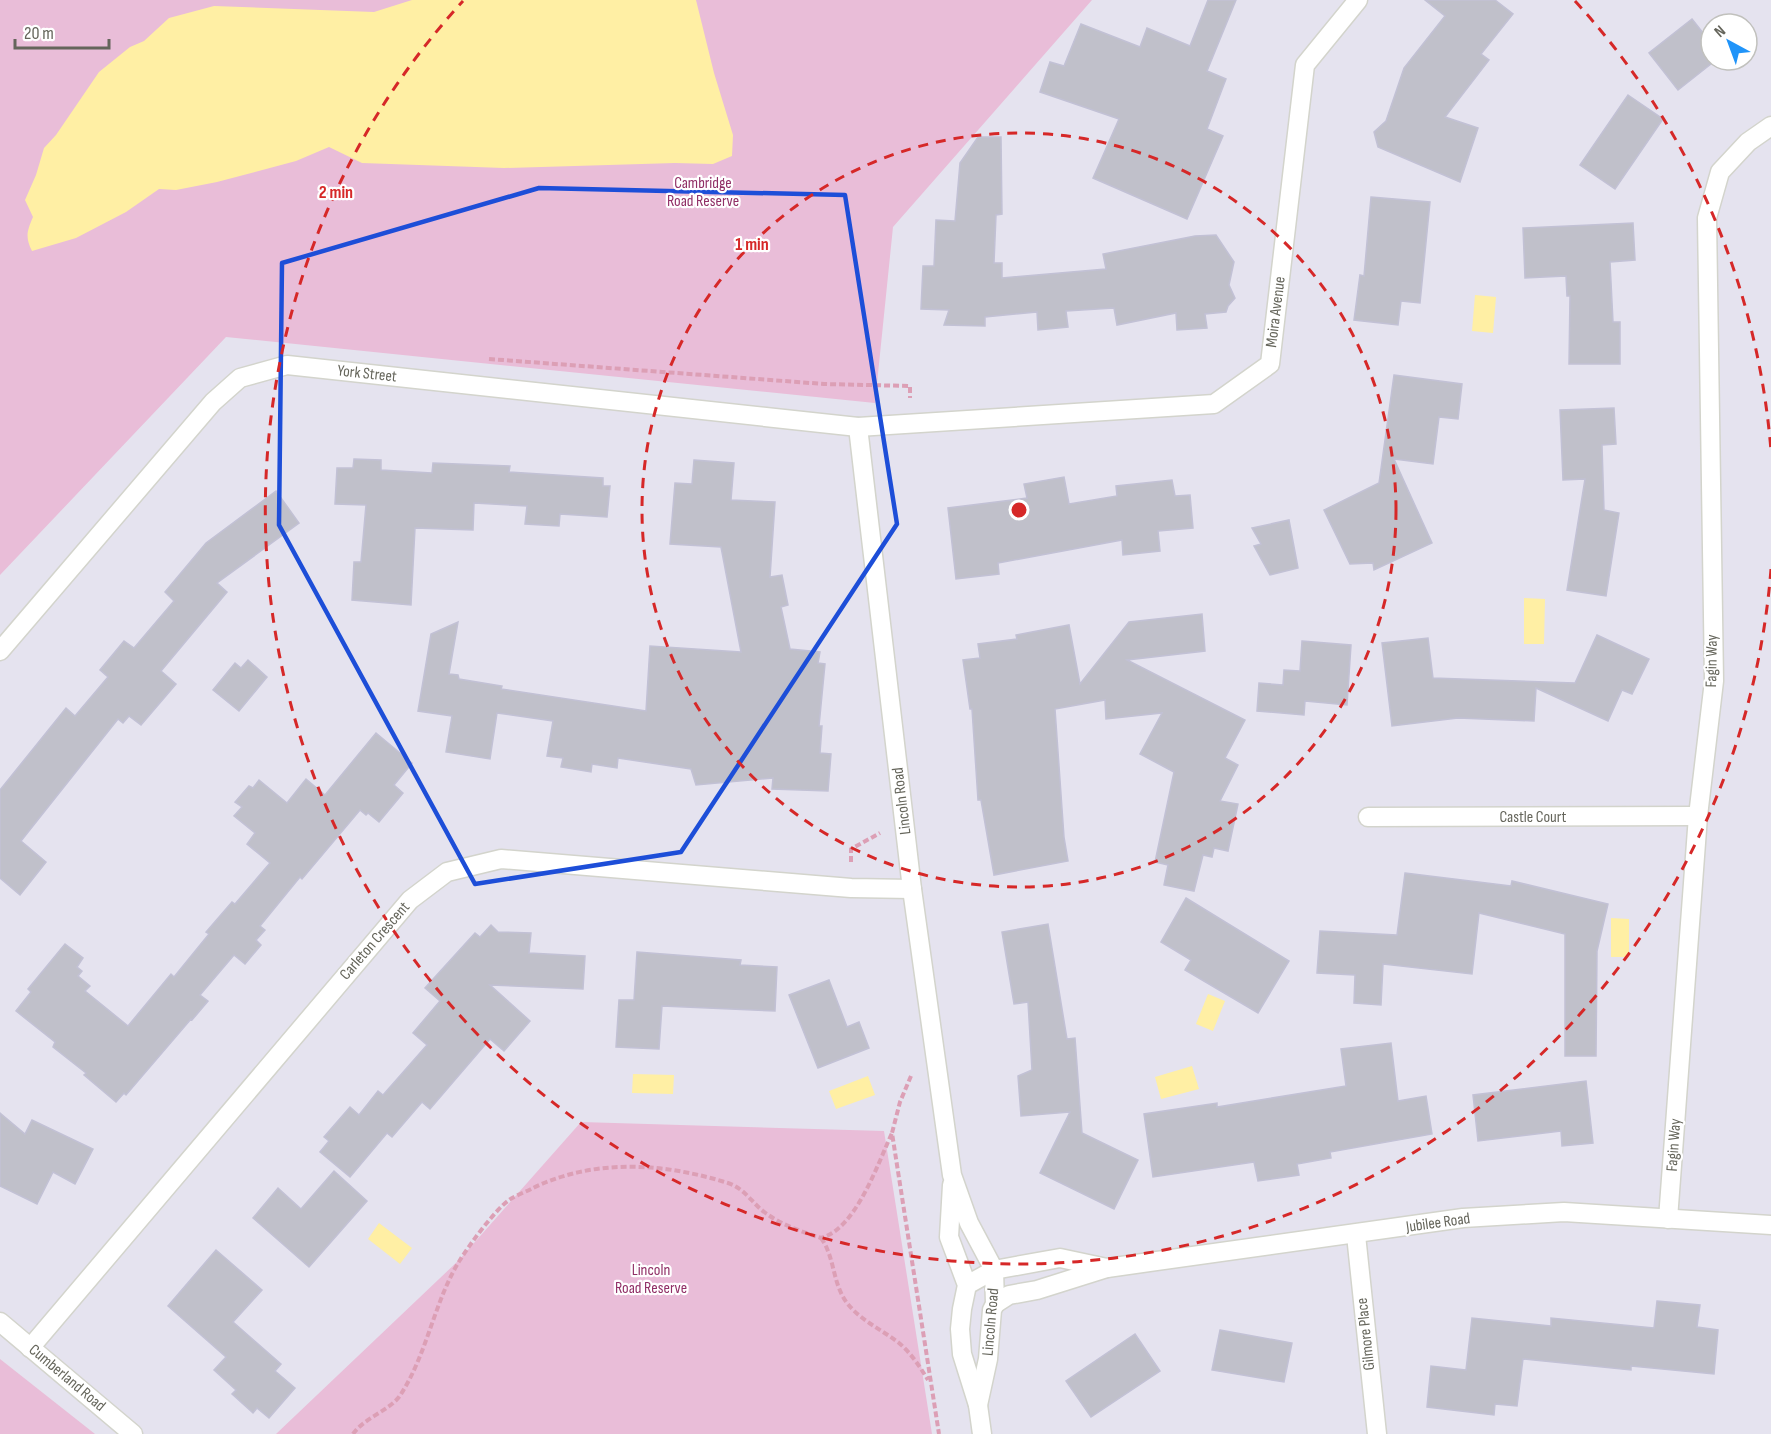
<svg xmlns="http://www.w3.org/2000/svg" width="1771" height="1434" viewBox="0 0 1771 1434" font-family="'Sofia Sans Condensed',sans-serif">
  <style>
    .green { fill: #e9bdd8 }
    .water { fill: #ffefa4 }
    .building { fill: #c0c0ca; stroke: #c2c1d5; stroke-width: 1.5 }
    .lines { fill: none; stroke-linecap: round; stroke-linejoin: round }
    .minor-casing { stroke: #d3d4cc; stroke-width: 21 }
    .path { stroke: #dc9fb5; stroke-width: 4; stroke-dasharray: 6 3; stroke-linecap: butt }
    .minor { stroke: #fff; stroke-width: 18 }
    .marked { fill: none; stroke: #1d4ed8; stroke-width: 4.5; stroke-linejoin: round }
    .ring { fill: none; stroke: #d62828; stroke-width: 3; stroke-dasharray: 10 8 }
    .labels { text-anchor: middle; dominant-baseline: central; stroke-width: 4.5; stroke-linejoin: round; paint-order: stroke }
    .park-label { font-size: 16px; fill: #902f66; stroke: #fff }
    .street-label { font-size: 16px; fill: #65655b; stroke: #fff }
    .centre { fill: #d62828; stroke: #fff; stroke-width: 3 }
    .ring-label { font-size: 18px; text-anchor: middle; font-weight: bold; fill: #d62828; stroke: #fff; stroke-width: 4.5; stroke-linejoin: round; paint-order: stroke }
  </style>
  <rect width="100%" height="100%" fill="#e5e3ef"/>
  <!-- green -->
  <g class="green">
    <path d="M0,0H1092L893,227L875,403L226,337L0,575Z"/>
    <path d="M581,1122L884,1131L932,1434H276L459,1260Z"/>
    <path d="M0,1359L95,1434H0Z"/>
  </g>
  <!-- water -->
  <g class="water">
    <path d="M412,0H696L714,73L733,135L732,156L713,164L675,163L504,168L362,163L329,147L296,161L217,182L176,190L159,189L126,212L76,238L32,251C25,237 27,231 33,217L25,200L36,175L44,148L56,135L99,72L130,47L144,41L169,18L214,6L374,12Z"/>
    <path d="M1475,295L1496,297L1493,333L1472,331Z"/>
    <path d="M1524,598L1545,599L1544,644H1524Z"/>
    <path d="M1611,918L1629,919V957H1611Z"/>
    <path d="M1208,994L1225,1001L1213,1031L1196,1024Z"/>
    <path d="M1192,1066L1199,1089L1161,1099L1155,1077Z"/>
    <path d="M633,1074L674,1075L673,1094L632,1093Z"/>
    <path d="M868,1076L875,1095L836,1109L829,1091Z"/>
    <path d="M379,1223L412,1248L400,1264L368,1239Z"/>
  </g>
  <!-- building -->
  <g class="building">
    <path d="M1208,0H1236L1207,71L1226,79L1207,129L1223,136L1187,219L1093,178L1119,119L1040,92L1050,62L1064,66L1081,24L1140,47L1147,28L1190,46Z"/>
    <path d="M1425,0H1495L1513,14L1481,54L1489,60L1445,117L1478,128L1460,182L1378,147L1374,132L1386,121L1404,68L1445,16Z"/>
    <path d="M1692,19L1711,43V64L1678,90L1649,53Z"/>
    <path d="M1628,95L1663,119L1615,189L1580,165Z"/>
    <path d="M978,137H1001L1002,214L996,215L994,263H1002V278L1106,269L1103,254L1195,236L1216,235L1234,262L1229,285L1235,298L1228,306L1226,312L1205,314L1207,328L1177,330L1176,313L1117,325L1114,308L1066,311L1068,327L1038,330L1037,312L985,317V326L944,325L949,310L921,309L923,266H934L936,220L955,221L960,163Z"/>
    <path d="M1371,197L1430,202L1420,303L1401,301L1398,325L1354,320L1360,275L1364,276Z"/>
    <path d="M1633,223L1635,260L1610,262L1613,322H1620V364H1569L1570,296H1567L1566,276L1525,278L1523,228Z"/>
    <path d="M1394,375L1462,384L1458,419L1439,417L1433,464L1394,459L1432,543L1374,570L1373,563L1350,564L1324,510L1379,483Z"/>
    <path d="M1614,408L1616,444L1602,445L1604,510L1619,513L1606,596L1567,590L1585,479L1563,480L1560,410Z"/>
    <path d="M354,459L381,460V470L432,473L433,463L510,466L509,472L603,478V486H610L607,517L560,514L559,526L525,524L527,506L474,503L473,530L415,528L411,605L352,600L354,562H361L366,505L335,504L337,468H353Z"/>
    <path d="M694,460L734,463L731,500L775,502L770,577L782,575L788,605L781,607L790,649L820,652L818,663L825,664L819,726H822L820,753L831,754L828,791L772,789L773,778L696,785L691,769L618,758L617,768L592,764L591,772L561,767L563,758L547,756L553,721L497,713L490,759L446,752L452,716L418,711L431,634L458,622L449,674L458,675L459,679L502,686L501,689L646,711L650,646L741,652L721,547L670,544L675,483L692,484Z"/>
    <path d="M1064,477L1069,504L1117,496L1116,486L1172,480L1175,496L1190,495L1193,528L1158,531L1160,551L1123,555L1122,540L998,563L999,574L956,579L948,508L1027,498L1024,484Z"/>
    <path d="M276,491L299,523L217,583L227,592L161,671L176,684L141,725L129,716L123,723L118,719L21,841L46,862L20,895L0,878V790L66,708L75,716L108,677L100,670L124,641L134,648L174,601L165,592L206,543Z"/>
    <path d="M1289,520L1298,568L1270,575L1254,546L1261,544L1252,528Z"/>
    <path d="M1202,614L1205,651L1127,660L1245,720L1225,758L1238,765L1220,801L1238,804L1228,851L1214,848L1212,857L1203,855L1194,891L1164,885L1168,865L1155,862L1174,772L1140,754L1162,713L1106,719L1105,700L1055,709L1064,837L1068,861L994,875L981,800H978L972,709H970L963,660L980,658L978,644L1017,639L1016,635L1069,625L1080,684L1129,622Z"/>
    <path d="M1597,635L1649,659L1632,694L1622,690L1608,721L1536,688L1534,721L1458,718L1392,726L1382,643L1428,638L1433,678L1575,683Z"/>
    <path d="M1302,641L1351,645L1347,705L1305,701L1304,715L1257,711L1259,683L1283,685L1284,670L1300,671Z"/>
    <path d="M248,660L267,677L239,711L213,690L235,663L241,668Z"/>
    <path d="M376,733L412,763L394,785L403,793L379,822L368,813L366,815L360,810L302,879L300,877L260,926L265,930L256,940L261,945L245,964L234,955L200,995L208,1001L192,1020L191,1019L126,1095L124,1093L116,1102L84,1075L86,1073L53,1047L55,1042L16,1011L31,992L28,989L65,944L83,958L77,967L82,971L78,976L90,986L85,991L128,1026L171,974L174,977L209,934L206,932L232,902L235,904L270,863L247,844L255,833L234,816L242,807L235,802L249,786L253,788L259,780L287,803L306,779L325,795Z"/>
    <path d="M1405,873L1511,886L1512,881L1608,904L1597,951L1596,1056H1565V934L1479,913L1472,974L1383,964L1381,1005L1354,1003L1355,975L1317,973L1320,931L1397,935Z"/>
    <path d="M1186,898L1289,961L1258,1013L1185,970L1191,960L1161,942Z"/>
    <path d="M1048,924L1067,1039L1075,1038L1082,1133L1138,1160L1114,1209L1040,1173L1070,1112L1021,1116L1018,1076L1032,1070L1028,1002L1014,1004L1002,932Z"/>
    <path d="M491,925L498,932L531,933L529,953L585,956L583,989L490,985L530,1021L504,1051L490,1039L430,1109L422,1102L392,1137L387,1133L350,1177L320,1152L329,1141L324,1137L350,1107L359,1115L378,1091L383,1095L427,1045L413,1033L440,1001L425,988L475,933L480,937Z"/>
    <path d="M637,952L741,960L740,965L777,967L775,1011L662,1006L659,1049L616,1047L619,1000H634Z"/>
    <path d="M829,980L847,1027L859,1022L869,1048L818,1068L789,995Z"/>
    <path d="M1391,1043L1398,1101L1426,1096L1432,1134L1330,1152L1331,1158L1297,1164L1299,1175L1258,1181L1254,1162L1153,1177L1144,1114L1217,1103V1107L1346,1086L1341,1049Z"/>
    <path d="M1586,1081L1593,1143L1562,1146L1561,1131L1478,1141L1473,1095Z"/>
    <path d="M0,1113L25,1134L32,1120L93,1149L75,1184L53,1172L37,1204L0,1186Z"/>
    <path d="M334,1171L367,1201L309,1267L253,1218L278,1188L301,1209Z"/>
    <path d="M216,1250L262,1290L233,1322L281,1364L275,1371L295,1388L269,1418L257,1408L253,1413L232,1394L236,1390L214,1370L226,1357L168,1306Z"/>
    <path d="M1657,1301L1700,1305L1697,1327L1718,1330L1714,1374L1631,1366V1370L1523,1359L1517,1406L1495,1404L1494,1415L1427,1407L1431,1366L1466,1370L1472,1318L1551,1326V1318L1654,1328Z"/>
    <path d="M1220,1330L1292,1343L1284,1382L1212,1370Z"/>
    <path d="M1135,1334L1160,1371L1091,1417L1066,1381Z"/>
  </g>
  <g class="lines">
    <!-- minor casing -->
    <g class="minor-casing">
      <g id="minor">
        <path d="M858,427L912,889L952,1175L969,1223L994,1270L995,1304L992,1310L988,1359L978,1405"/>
        <path d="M0,651L213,402L240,378L287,365L858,427L1214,404L1270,364L1305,65L1358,0"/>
        <path d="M1368,817L1698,816"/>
        <path d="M952,1185L949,1237L967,1285L962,1309L960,1329L962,1354L978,1405L982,1434"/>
        <path d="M1668,1219L1698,816L1714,681L1707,218L1720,172L1748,142L1771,126"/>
        <path d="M1356,1235L1377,1434"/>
        <path d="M967,1285L994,1270L1060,1258L1107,1268"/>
        <path d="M995,1304L1009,1295L1037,1290L1107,1268L1463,1218L1564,1212L1771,1225"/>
        <path d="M0,1322L133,1434"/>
        <path d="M30,1348L410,900L447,872L501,859L851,888L912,889"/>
      </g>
    </g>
    <!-- path -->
    <g class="path">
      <path d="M489,359L824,384L910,386V398"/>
      <path d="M851,862V849L880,833"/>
      <path d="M911,1076L900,1102L892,1133L939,1434"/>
      <path d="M821,1238C835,1257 832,1283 847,1303C861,1321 881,1329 899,1343C911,1353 920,1367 928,1380"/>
      <path d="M353,1434C364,1418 388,1411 399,1397C427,1356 434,1301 460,1260C470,1244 495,1210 509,1200C516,1195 526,1192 533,1188C595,1158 664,1163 728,1183C746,1189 752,1204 767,1214C782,1225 803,1232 821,1238C856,1229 878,1163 892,1133"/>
    </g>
    <!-- minor -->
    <use href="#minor" class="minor"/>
  </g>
  <!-- marked area -->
  <path class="marked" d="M539,188L845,195L897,524L681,852L475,884L279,525L282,263Z"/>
  <!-- distance rings -->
  <g class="ring">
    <circle cx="1019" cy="510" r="377"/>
    <path d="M1771 569A754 754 0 1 1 463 1M1575 1A754 754 0 0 1 1771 451"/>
  </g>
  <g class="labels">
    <!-- park labels -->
    <g class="park-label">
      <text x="703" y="183">Cambridge<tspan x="703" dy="18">Road Reserve</tspan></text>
      <text x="651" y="1270">Lincoln<tspan x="651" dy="18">Road Reserve</tspan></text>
    </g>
    <!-- street labels -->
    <g class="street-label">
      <text transform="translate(1276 312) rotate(-83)">Moira Avenue</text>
      <text transform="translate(367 374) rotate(6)">York Street</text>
      <text transform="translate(1712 661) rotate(-89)">Fagin Way</text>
      <text transform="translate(902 801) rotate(-97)">Lincoln Road</text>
      <text x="1533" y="817">Castle Court</text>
      <text transform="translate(375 941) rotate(-49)">Carleton Crescent</text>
      <text transform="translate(1674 1145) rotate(-86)">Fagin Way</text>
      <text transform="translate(1438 1223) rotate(-8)">Jubilee Road</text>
      <text transform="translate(991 1322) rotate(-85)">Lincoln Road</text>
      <text transform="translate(1366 1334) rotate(-96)">Gilmore Place</text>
      <text transform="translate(67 1378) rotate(40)">Cumberland Road</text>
    </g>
  </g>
  <circle cx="1019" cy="510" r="9" class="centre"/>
  <g class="ring-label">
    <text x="336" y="198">2 min</text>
    <text x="752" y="250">1 min</text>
  </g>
  <!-- north arrow -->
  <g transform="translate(1729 42) rotate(319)"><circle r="28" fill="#ffffff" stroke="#c1c1bd" stroke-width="1.5"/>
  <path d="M0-4.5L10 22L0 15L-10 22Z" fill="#2094f9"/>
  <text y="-9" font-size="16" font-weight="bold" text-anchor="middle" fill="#65655b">N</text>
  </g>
  <!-- scale -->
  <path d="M15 39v9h94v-9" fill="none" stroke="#65655b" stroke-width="3"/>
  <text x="24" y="39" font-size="18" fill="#65655b" stroke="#ffffff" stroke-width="4.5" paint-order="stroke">20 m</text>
</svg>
